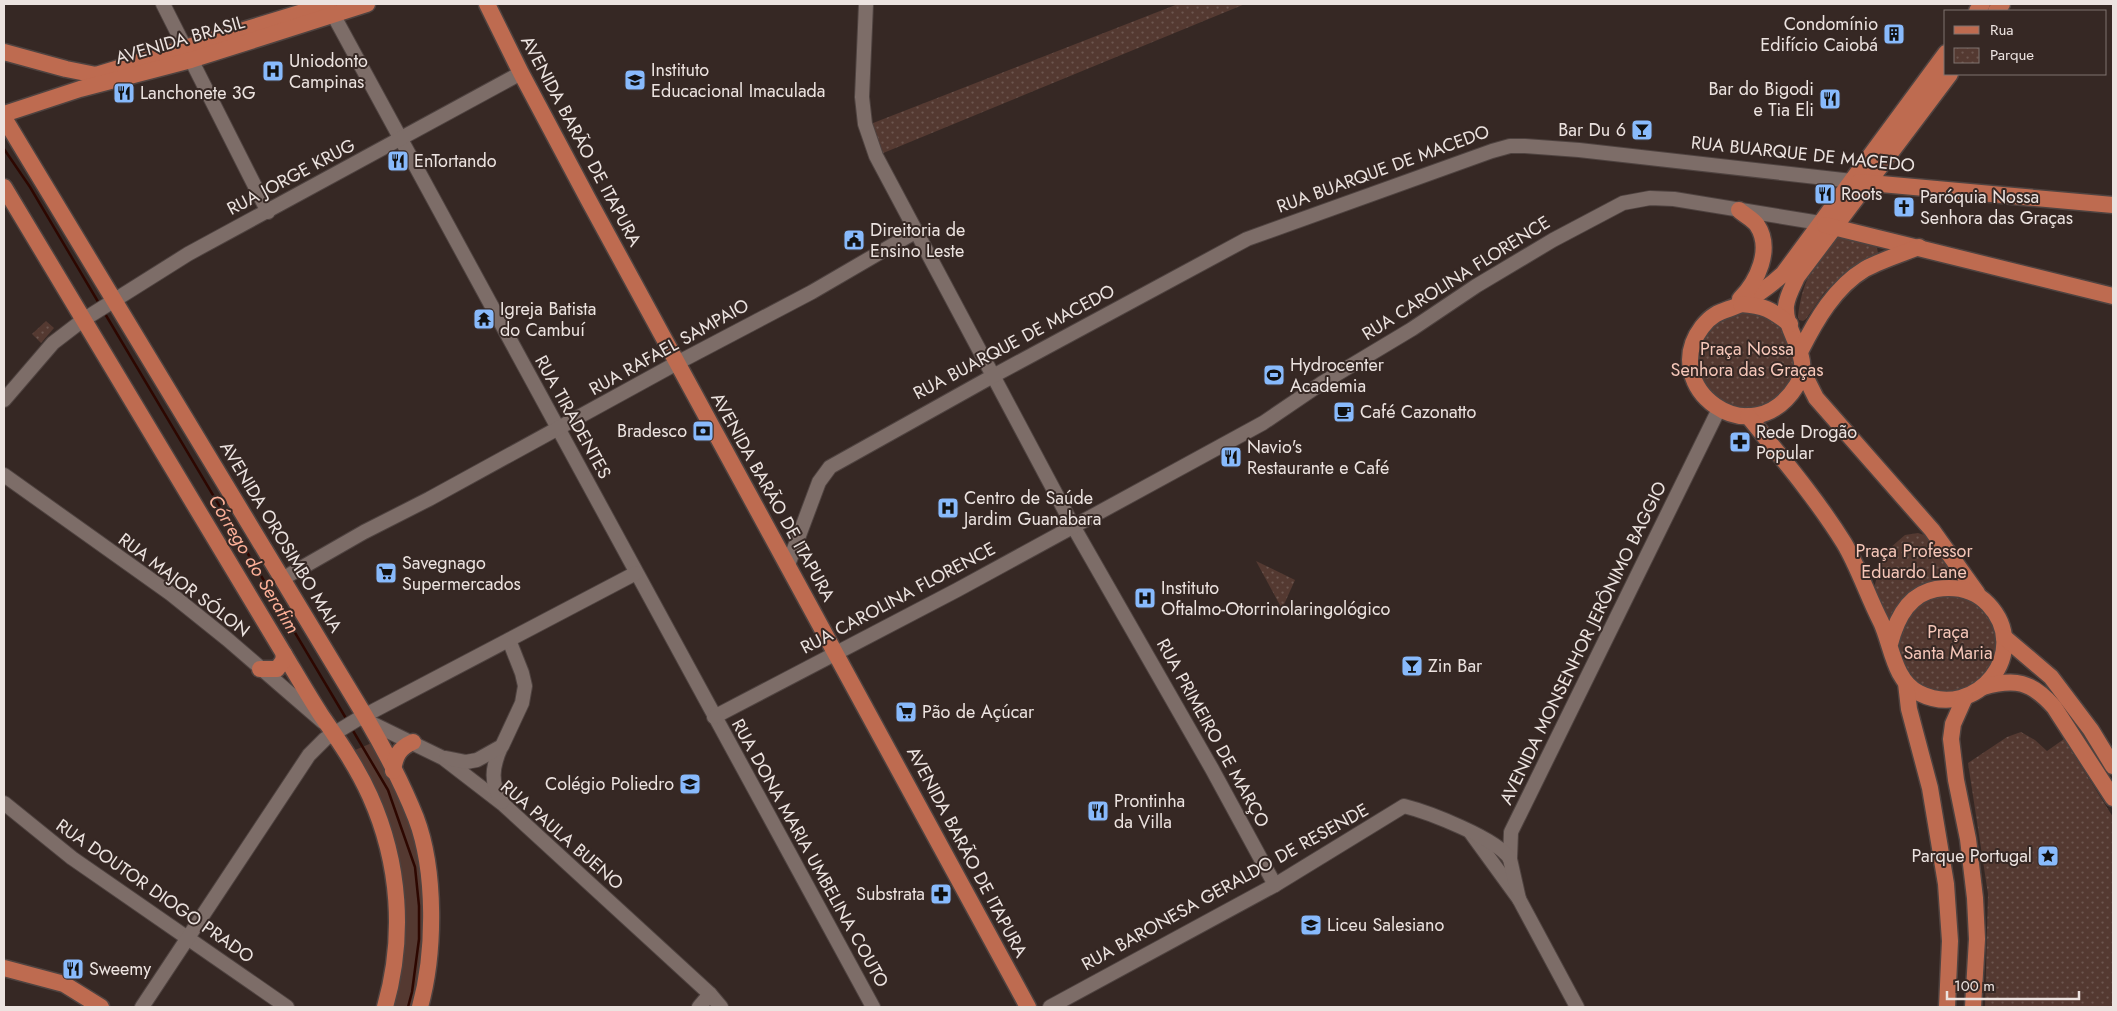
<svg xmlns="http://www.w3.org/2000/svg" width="2117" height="1011" viewBox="0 0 2117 1011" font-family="Jost,sans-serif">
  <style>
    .grass { fill: #543931 }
    .park { fill: url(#park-dots) }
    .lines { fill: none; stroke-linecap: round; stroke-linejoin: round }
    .stream { stroke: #2d0700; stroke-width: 2.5 }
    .secondary-casing { stroke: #4f4340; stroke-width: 16 }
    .primary-casing { stroke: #4f4340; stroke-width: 19 }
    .secondary { stroke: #7d6d68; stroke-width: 14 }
    .primary { stroke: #be6b50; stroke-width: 16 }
    .labels { text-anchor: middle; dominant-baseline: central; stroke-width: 4; stroke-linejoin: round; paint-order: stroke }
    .poi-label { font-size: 18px; fill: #ece3e0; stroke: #362824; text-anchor: start }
    .street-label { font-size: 18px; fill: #ece3e0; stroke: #362824 }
    .park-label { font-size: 18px; fill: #f6c7b9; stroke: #362824 }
    .water-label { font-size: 19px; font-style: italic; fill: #fcb098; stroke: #362824 }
  </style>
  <defs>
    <pattern id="park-dots" width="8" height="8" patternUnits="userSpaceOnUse" patternTransform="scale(1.25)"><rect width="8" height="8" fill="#543931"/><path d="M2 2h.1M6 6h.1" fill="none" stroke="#6d564f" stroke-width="1.8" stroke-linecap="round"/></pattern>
  </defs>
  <rect width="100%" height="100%" fill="#362824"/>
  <!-- grass -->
  <path class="grass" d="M374,742L416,837L428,925L416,1007H392L405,943L402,873L388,817L355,750Z"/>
  <!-- park -->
  <g class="park">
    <path d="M1178,4H1245L876,156L868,125Z"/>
    <path d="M1836,235L1874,245L1877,248L1878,253L1839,278L1824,293L1806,319L1803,321L1799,320L1798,316C1803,277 1814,266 1836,235Z"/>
    <circle cx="1747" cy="360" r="48"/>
    <path d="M46,321L54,328L41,343L32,334Z"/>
    <path d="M1918,533L1931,537L1962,581H1944L1888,627L1874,588L1883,554L1905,535Z"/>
    <path d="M1256,561L1295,580L1282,609Z"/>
    <path d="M1964,593L1991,614L2000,646L1987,677L1958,694L1925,689L1911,679L1897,649L1904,616L1930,594Z"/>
    <path d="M2021,732L2035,740L2047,751L2064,739L2113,817V1007H1985L1988,894L1968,763L2007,737Z"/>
  </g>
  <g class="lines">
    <!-- stream -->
    <g class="stream">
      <path d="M4,149L30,187L100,305"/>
      <path d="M104,312L347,720"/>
      <path d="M352,729L388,790L415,867L419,906V939L412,992L408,1007"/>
    </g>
    <!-- secondary casing -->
    <g class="secondary-casing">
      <g id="secondary">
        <path d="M163,4L268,212"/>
        <path d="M866,4L862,97L865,124L876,156L1073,526L1212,769L1275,885"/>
        <path d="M329,7L873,1007"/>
        <path d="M4,400L53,343L83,320L188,254L521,73"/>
        <path d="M4,475L171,594L227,639L323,722"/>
        <path d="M788,565L819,482L830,467L993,376L1247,239L1492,151L1510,146H1525L1579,150L1852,181"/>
        <path d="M282,579L364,532L429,499L677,363L812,292L915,232"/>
        <path d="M714,717L957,590L1263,423L1322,383L1412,329L1476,286L1553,240L1623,203L1650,198L1674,199L1820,223"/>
        <path d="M365,720L443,758L504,805L710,994L721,1007"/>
        <path d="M501,747C492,767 490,783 502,802"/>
        <path d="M446,758L466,762L477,760L502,746L522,703L525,686L522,673L509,640"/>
        <path d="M4,803L72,858L287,1007"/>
        <path d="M1471,833L1519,899L1577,1007"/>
        <path d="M1519,899L1510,859L1511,832L1719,409"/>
        <path d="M142,1007L309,755L325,739L358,719L636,573"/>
        <path d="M699,1007L710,994"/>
        <path d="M1050,1007L1275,885L1404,806C1428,812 1498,839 1510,859"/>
      </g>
    </g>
    <!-- primary casing -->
    <g class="primary-casing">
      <g id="primary">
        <path d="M487,4L521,73L588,199L1028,1007"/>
        <path d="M1977,11L1982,4"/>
        <path d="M1996,11L2002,4"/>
        <path d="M4,52L66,69L96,75L329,4"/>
        <path d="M1946,53L1783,274C1771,285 1757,295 1743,303C1726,312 1716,309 1702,327C1657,386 1751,459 1797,385C1814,356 1784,334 1786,306C1787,296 1793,286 1797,277L1950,74"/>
        <path d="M4,114L80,89L191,60L367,4"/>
        <path d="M4,118L365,716C383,747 403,785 416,818C436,871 435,953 420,1007"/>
        <path d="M1859,182L2113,205"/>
        <path d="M4,187L284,654C296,674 308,695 321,715C339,741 357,767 370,796C400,863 405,937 385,1007"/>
        <path d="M1739,210C1744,215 1753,219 1757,225C1773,249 1757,282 1740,299"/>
        <path d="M1825,225L2113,296"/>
        <path d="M1741,304C1765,306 1770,309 1790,324"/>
        <path d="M1801,350C1816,320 1835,287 1865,269C1882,260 1901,254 1919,247"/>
        <path d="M1803,372L1816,398L1932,530L1977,593"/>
        <path d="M1748,416C1781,457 1816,498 1844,543C1858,566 1868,597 1881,622C1892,646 1894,681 1919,693C1977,722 2033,651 1988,604C1974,589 1955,586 1936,589C1908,594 1896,620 1890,644"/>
        <path d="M2004,637L2051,677L2091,730L2113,766"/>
        <path d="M260,669H277L283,661L284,654"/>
        <path d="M1906,683L1909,709L1930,788L1946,884L1950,941L1947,1007"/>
        <path d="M1983,687C2015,678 2031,681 2054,707L2113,798"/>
        <path d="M1965,697L1953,724L1951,739L1956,780L1968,839L1975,898L1977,939L1973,1007"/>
        <path d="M393,771C395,756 399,748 413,742"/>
        <path d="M4,968L64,984L101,1007"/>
      </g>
    </g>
    <!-- secondary -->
    <use href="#secondary" class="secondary"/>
    <!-- primary -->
    <use href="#primary" class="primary"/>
  </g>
  <!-- icons -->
  <defs>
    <g id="building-square" transform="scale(1.125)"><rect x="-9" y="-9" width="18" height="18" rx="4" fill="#88bafc" stroke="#362824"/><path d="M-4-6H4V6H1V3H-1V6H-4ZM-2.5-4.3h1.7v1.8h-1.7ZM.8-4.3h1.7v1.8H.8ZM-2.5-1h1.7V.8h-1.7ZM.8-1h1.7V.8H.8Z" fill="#111"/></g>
    <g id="hospital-square" transform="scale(1.125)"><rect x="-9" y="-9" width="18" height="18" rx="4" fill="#88bafc" stroke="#362824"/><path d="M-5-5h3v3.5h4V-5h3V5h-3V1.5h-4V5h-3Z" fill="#111"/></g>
    <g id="school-square" transform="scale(1.125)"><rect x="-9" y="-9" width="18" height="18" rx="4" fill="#88bafc" stroke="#362824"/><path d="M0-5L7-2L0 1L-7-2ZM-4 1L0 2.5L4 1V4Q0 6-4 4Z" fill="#111"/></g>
    <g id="restaurant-square" transform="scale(1.125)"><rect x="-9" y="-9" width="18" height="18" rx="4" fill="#88bafc" stroke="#362824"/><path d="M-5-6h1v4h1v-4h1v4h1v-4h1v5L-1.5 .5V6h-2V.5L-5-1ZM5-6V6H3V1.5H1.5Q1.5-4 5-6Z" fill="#111"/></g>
    <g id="bar-square" transform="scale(1.125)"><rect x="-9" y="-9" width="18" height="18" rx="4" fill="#88bafc" stroke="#362824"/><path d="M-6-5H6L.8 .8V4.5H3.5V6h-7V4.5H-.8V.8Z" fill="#111"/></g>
    <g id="church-square" transform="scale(1.125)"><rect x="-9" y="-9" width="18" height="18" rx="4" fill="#88bafc" stroke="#362824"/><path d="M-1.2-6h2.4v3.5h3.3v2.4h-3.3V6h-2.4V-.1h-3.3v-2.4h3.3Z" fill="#111"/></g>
    <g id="civic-square" transform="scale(1.125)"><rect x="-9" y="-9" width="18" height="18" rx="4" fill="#88bafc" stroke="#362824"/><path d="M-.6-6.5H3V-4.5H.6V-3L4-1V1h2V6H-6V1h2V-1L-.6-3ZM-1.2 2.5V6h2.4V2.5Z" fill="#111"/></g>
    <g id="temple-square" transform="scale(1.125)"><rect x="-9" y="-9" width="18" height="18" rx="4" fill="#88bafc" stroke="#362824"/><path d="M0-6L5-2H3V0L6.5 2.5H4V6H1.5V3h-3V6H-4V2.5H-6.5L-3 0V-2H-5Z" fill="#111"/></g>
    <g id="stadium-square" transform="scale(1.125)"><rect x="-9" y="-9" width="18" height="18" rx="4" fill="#88bafc" stroke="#362824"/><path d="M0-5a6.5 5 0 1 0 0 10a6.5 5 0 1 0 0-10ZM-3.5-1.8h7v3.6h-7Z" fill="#111"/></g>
    <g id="cafe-square" transform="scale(1.125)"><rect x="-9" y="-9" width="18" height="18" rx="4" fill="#88bafc" stroke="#362824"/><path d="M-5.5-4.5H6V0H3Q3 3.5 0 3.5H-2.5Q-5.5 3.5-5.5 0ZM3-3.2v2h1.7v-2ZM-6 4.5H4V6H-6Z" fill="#111"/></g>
    <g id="bank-square" transform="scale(1.125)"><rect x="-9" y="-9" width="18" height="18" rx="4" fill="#88bafc" stroke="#362824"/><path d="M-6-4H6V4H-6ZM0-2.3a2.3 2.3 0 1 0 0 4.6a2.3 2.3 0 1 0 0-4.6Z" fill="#111"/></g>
    <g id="pharmacy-square" transform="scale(1.125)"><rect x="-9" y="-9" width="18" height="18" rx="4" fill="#88bafc" stroke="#362824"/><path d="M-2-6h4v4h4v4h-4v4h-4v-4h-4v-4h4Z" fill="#111"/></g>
    <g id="supermarket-square" transform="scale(1.125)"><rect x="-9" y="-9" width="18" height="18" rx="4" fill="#88bafc" stroke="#362824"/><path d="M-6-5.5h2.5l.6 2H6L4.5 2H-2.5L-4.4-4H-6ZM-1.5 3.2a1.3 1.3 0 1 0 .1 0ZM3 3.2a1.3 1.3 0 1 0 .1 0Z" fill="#111"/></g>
    <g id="sight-square" transform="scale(1.125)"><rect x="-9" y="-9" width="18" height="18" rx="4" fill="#88bafc" stroke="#362824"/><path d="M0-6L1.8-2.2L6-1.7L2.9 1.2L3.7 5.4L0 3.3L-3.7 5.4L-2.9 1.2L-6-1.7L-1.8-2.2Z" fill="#111"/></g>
  </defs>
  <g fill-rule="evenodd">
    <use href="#building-square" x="1894" y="34"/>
    <use href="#hospital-square" x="273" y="71"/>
    <use href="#school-square" x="635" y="80"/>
    <use href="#restaurant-square" x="124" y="93"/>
    <use href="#restaurant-square" x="1830" y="99"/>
    <use href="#bar-square" x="1642" y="130"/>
    <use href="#restaurant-square" x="398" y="161"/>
    <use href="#restaurant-square" x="1825" y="194"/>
    <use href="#church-square" x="1904" y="207"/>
    <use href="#civic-square" x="854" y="240"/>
    <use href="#temple-square" x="484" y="319"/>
    <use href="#stadium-square" x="1274" y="375"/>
    <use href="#cafe-square" x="1344" y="412"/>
    <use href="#bank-square" x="703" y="431"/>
    <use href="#pharmacy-square" x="1740" y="442"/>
    <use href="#restaurant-square" x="1231" y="457"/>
    <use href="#hospital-square" x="948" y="508"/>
    <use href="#supermarket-square" x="386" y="573"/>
    <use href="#hospital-square" x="1145" y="598"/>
    <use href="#bar-square" x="1412" y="666"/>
    <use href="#supermarket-square" x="906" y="712"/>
    <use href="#school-square" x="690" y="784"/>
    <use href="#restaurant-square" x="1098" y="811"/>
    <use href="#sight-square" x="2048" y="856"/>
    <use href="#pharmacy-square" x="941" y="894"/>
    <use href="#school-square" x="1311" y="925"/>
    <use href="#restaurant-square" x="73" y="969"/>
  </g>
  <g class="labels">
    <!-- poi labels -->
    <g class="poi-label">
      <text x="1878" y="24" text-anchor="end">Condomínio<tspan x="1878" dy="21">Edifício Caiobá</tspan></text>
      <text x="289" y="61">Uniodonto<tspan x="289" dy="21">Campinas</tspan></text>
      <text x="651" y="70">Instituto<tspan x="651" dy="21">Educacional Imaculada</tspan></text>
      <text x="1814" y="89" text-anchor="end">Bar do Bigodi<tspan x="1814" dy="21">e Tia Eli</tspan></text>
      <text x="140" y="93">Lanchonete 3G</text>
      <text x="1626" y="130" text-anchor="end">Bar Du 6</text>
      <text x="414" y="161">EnTortando</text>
      <text x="1841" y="194">Roots</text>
      <text x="1920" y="197">Paróquia Nossa<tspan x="1920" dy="21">Senhora das Graças</tspan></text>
      <text x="870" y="230">Direitoria de<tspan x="870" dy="21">Ensino Leste</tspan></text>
      <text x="500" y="309">Igreja Batista<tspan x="500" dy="21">do Cambuí</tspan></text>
      <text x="1290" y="365">Hydrocenter<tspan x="1290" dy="21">Academia</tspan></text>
      <text x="1360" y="412">Café Cazonatto</text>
      <text x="687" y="431" text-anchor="end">Bradesco</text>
      <text x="1756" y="432">Rede Drogão<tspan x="1756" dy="21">Popular</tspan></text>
      <text x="1247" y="447">Navio's<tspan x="1247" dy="21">Restaurante e Café</tspan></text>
      <text x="964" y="498">Centro de Saúde<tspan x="964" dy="21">Jardim Guanabara</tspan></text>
      <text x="402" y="563">Savegnago<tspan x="402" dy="21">Supermercados</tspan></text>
      <text x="1161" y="588">Instituto<tspan x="1161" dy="21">Oftalmo-Otorrinolaringológico</tspan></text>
      <text x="1428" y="666">Zin Bar</text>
      <text x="922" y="712">Pão de Açúcar</text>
      <text x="674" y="784" text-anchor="end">Colégio Poliedro</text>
      <text x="1114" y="801">Prontinha<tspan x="1114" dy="21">da Villa</tspan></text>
      <text x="2032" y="856" text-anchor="end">Parque Portugal</text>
      <text x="925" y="894" text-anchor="end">Substrata</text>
      <text x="1327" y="925">Liceu Salesiano</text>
      <text x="89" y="969">Sweemy</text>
    </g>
    <!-- street labels -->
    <g class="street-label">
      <text transform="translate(180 40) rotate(-16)">AVENIDA BRASIL</text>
      <text transform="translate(581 141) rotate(62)">AVENIDA BARÃO DE ITAPURA</text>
      <text transform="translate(1803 154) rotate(6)">RUA BUARQUE DE MACEDO</text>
      <text transform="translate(1383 169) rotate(-20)">RUA BUARQUE DE MACEDO</text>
      <text transform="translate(291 177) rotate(-28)">RUA JORGE KRUG</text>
      <text transform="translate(1456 278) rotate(-32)">RUA CAROLINA FLORENCE</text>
      <text transform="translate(1014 342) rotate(-28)">RUA BUARQUE DE MACEDO</text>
      <text transform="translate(669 347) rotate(-29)">RUA RAFAEL SAMPAIO</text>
      <text transform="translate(573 417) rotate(61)">RUA TIRADENTES</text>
      <text transform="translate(773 497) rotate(61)">AVENIDA BARÃO DE ITAPURA</text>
      <text transform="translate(281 537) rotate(59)">AVENIDA OROSIMBO MAIA</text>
      <text transform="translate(184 585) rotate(37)">RUA MAJOR SÓLON</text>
      <text transform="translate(898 598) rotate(-28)">RUA CAROLINA FLORENCE</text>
      <text transform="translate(1583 643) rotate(-64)">AVENIDA MONSENHOR JERÔNIMO BAGGIO</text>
      <text transform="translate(1213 733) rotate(61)">RUA PRIMEIRO DE MARÇO</text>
      <text transform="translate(562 835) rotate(41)">RUA PAULA BUENO</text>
      <text transform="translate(967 852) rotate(62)">AVENIDA BARÃO DE ITAPURA</text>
      <text transform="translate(810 853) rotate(61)">RUA DONA MARIA UMBELINA COUTO</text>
      <text transform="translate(1225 887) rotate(-29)">RUA BARONESA GERALDO DE RESENDE</text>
      <text transform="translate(155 891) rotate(35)">RUA DOUTOR DIOGO PRADO</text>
    </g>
    <!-- park labels -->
    <g class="park-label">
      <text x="1747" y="349">Praça Nossa<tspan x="1747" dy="21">Senhora das Graças</tspan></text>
      <text x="1914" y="551">Praça Professor<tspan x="1914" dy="21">Eduardo Lane</tspan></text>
      <text x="1948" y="632">Praça<tspan x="1948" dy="21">Santa Maria</tspan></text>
    </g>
    <!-- water labels -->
    <g class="water-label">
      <text transform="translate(254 564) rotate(59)">Córrego do Serafim</text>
    </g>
  </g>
  <!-- border -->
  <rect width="2117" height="1011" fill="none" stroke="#ece3e0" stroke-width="10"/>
  <!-- legend -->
  <rect x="1944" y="10" width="162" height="65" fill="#362824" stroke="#7f736f"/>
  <rect x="1954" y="26" width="25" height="8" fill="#be6b50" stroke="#7f736f"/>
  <text x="1990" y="35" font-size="15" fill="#ece3e0">Rua</text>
  <rect x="1954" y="48" width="25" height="15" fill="url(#park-dots)" stroke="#7f736f"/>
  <text x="1990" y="60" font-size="15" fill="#ece3e0">Parque</text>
  <!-- scale -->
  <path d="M1947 991v8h132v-8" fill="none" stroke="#ece3e0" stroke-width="2.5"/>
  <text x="1954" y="991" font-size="15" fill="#ece3e0" stroke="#362824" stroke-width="4" paint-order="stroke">100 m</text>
</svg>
